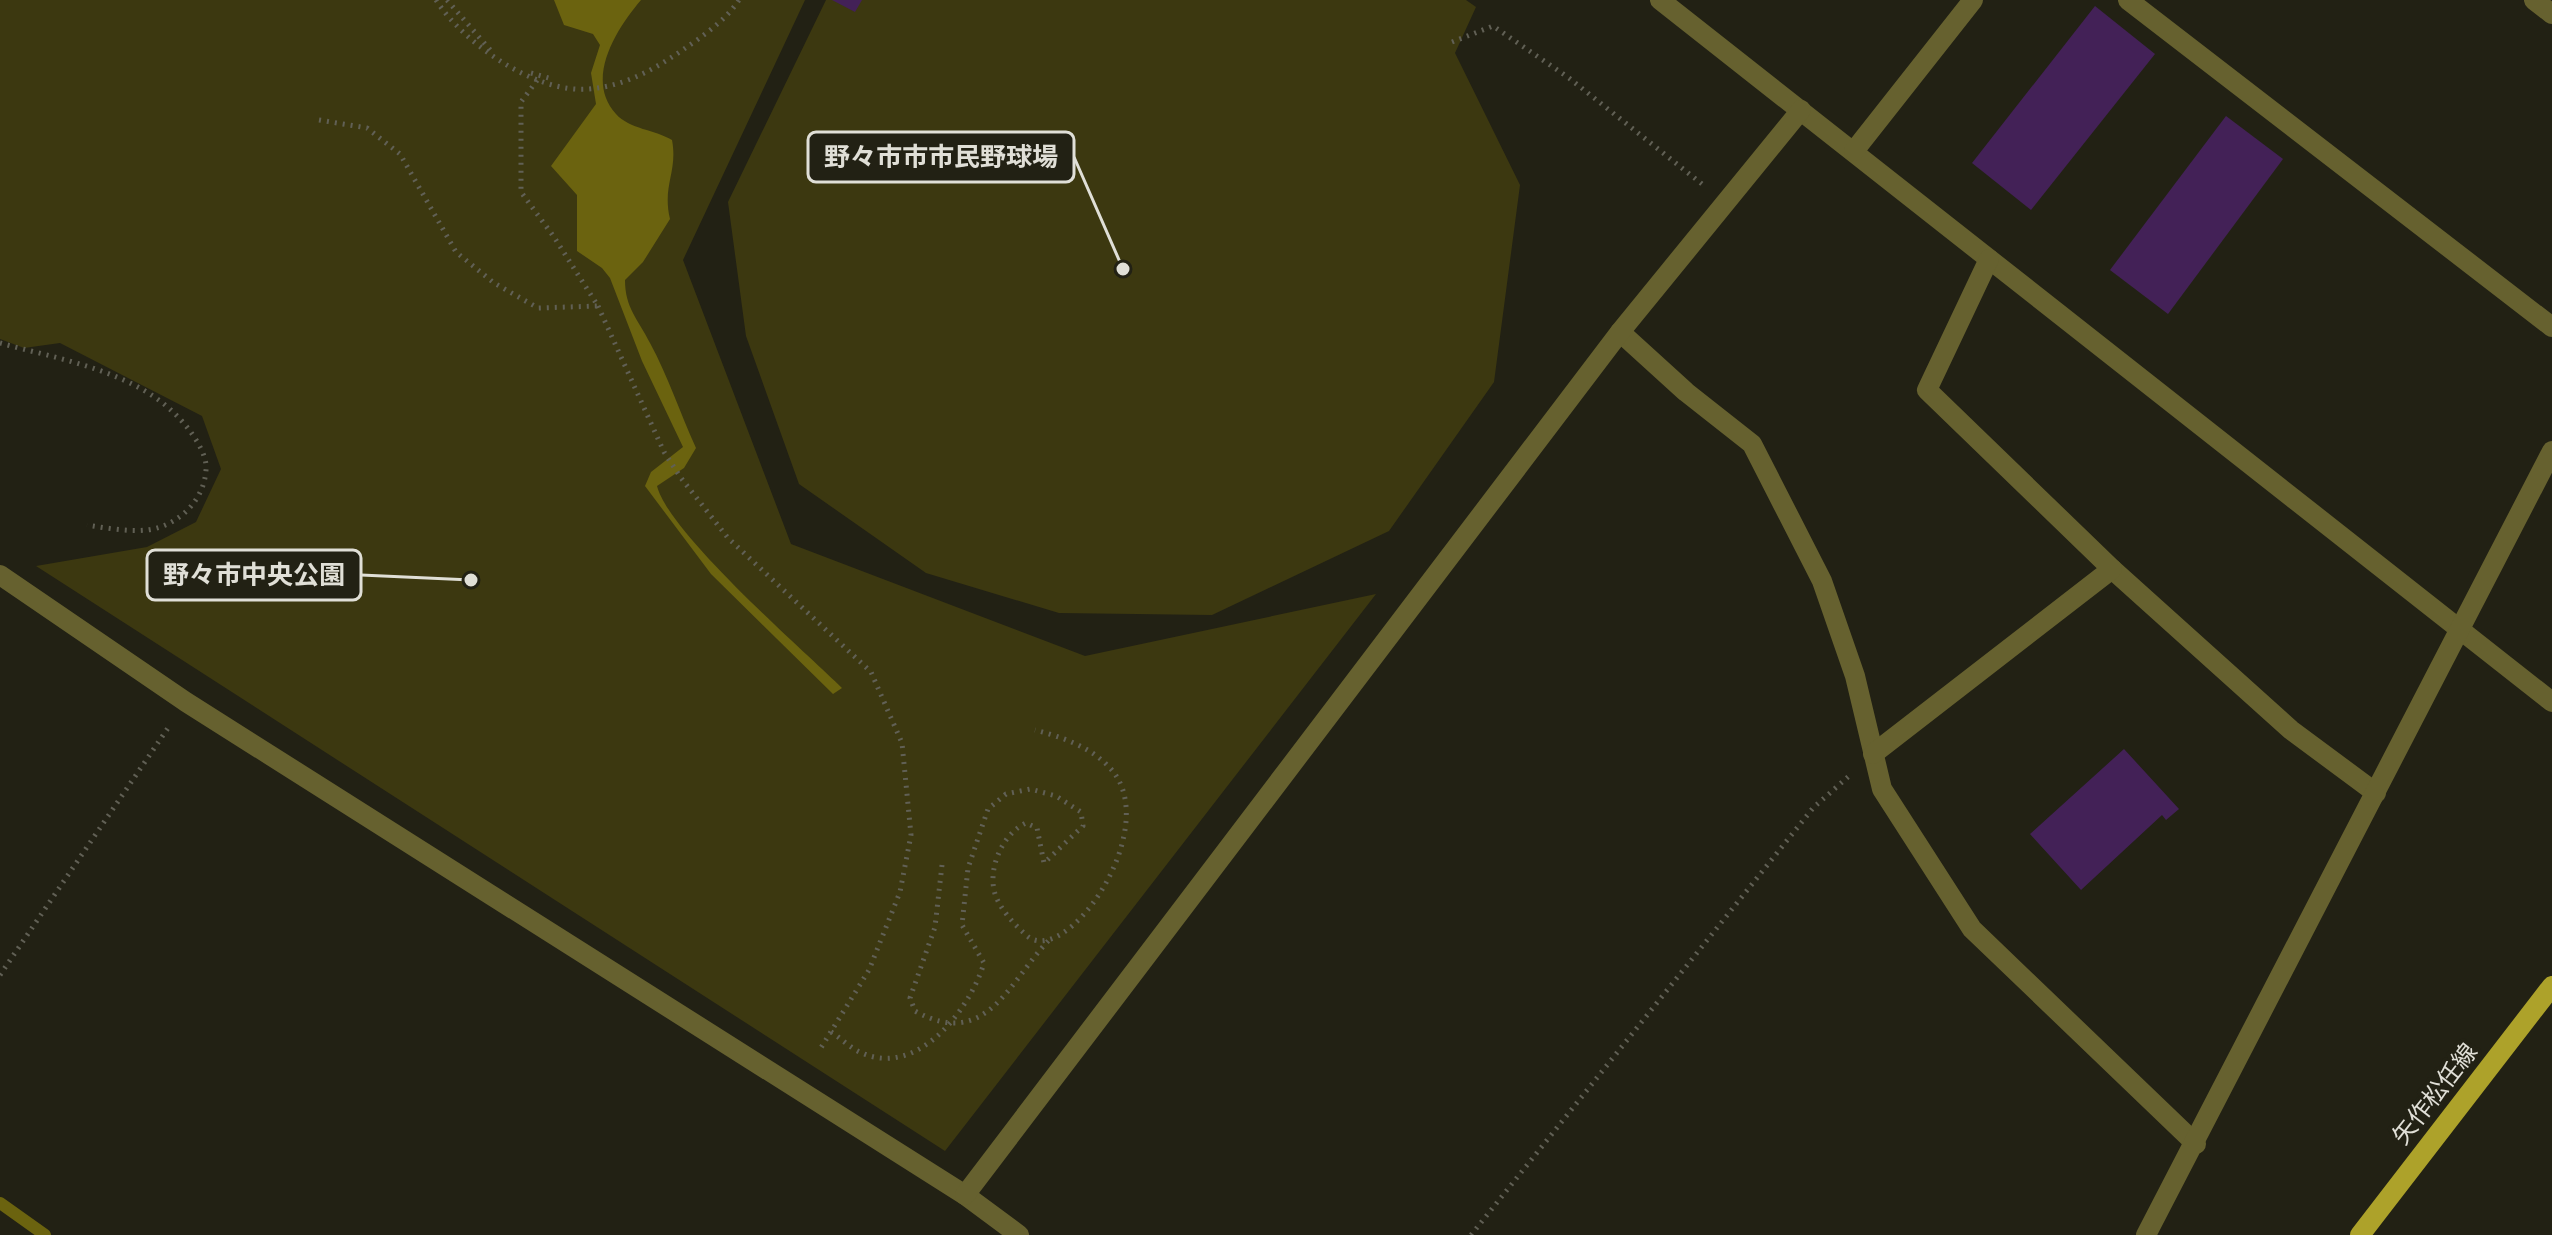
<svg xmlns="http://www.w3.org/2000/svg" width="2552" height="1235" viewBox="0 0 2552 1235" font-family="'Fira Sans Condensed','Noto Sans JP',sans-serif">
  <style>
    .green { fill: #3c3810 }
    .water { fill: #6b630f }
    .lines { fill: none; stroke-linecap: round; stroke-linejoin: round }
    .stream { stroke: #6b630f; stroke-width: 12 }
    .building { fill: #432157 }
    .path { stroke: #616055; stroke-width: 5; stroke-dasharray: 2 6; stroke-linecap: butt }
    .minor { stroke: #66612f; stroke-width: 20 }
    .major { stroke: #ada22a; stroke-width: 20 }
    .labels { text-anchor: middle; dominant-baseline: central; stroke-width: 8; stroke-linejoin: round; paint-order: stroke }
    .street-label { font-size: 24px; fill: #e0dfd7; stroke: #222114 }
    .leader { fill: none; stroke: #e0dfd7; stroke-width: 3 }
    .callout-dot { fill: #e0dfd7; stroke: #222114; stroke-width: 3 }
    .callout { fill: #222114; stroke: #e0dfd7; stroke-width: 3 }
    .callout-label { font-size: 26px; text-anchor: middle; font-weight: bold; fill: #e0dfd7 }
  </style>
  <rect width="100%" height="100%" fill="#222114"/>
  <!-- green -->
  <g class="green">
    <path d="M0,0H805L683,260L791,544L1085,656L1376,594L945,1151L36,566L147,547L196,522L221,469L202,416L60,343L24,348L0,339Z"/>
    <path d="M826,0H1466L1476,7L1455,53L1520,185L1494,382L1389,531L1212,615L1059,613L926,573L799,484L746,336L728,202Z"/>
  </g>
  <!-- water -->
  <path class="water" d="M554,0H641C617,28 584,79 616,114C629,129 656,130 672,140C678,172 662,185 670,219L643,262L625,280C625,308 638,319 650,343C668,376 680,413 696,448L684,468L657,486C669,533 801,648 842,688L833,694L711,574L645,486L651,472L683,447L642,361L610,278L602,268L577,251V195L551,166L596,104L591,73L600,45L593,34L564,25Z"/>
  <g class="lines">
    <!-- stream -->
    <path class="stream" d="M0,1203L45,1235"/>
  </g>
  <!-- building -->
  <g class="building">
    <path d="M832,0H862L855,12Z"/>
    <path d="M2095,6L2155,54L2031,210L1972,163Z"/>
    <path d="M2226,116L2283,159L2168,314L2110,270Z"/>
    <path d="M2124,749L2179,809L2166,820L2162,815L2081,890L2030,834Z"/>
  </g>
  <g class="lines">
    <!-- path -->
    <g class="path">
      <path d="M436,0C463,43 536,94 589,89C625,86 655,69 684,49C703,36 726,20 739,0"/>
      <path d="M447,0L492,52"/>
      <path d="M1452,42L1493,26L1569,78L1702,184"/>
      <path d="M531,73L552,79"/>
      <path d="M319,120L367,128L400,154L456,252L494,283L538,308L598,306L554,237L521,192V102L538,79"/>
      <path d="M598,306L664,452L681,478L728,538L871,672L902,743L911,835L900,892L869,970L819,1051"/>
      <path d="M0,343C58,359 135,371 178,417C189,428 208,453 206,470C204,501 178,526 147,530C128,532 106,528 87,525"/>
      <path d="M942,865L935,927L910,998L915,1011C987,1051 1009,981 1050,939"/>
      <path d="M0,975L170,725"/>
      <path d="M831,1032C841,1038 851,1049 862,1053C918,1078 970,1009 984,963L962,925L968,868L988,809L1006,794L1030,789L1056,796L1081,812L1083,826L1044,863L1037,828L1026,823C1001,834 984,875 998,901C1004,913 1015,925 1025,934C1063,974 1166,828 1110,768C1091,747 1062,737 1035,730"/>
      <path d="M1471,1235L1813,808L1849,776"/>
    </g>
    <!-- minor -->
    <g class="minor">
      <path d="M1660,0L2552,702"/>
      <path d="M2128,0L2552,327"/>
      <path d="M2534,0L2552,14"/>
      <path d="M1854,151L1973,0"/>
      <path d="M1620,332L1686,392L1752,444L1822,581L1855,676L1882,789L1972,929L2196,1144"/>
      <path d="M2112,569L2291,730L2376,793"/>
      <path d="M0,575L186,702L965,1195L1019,1235"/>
      <path d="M1873,754L2112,569L1927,390L1989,259"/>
      <path d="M965,1195L1620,332L1801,110"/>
      <path d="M2146,1235L2552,451"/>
    </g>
    <!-- major -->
    <path class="major" d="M2360,1235L2552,986"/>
  </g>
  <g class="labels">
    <!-- street labels -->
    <g class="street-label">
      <text transform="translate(2435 1094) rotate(-52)">矢作松任線</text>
    </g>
  </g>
  <!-- callouts -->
  <path class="leader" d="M1123 269L1074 157M471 580L361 575"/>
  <g class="callout-dot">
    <circle cx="1123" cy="269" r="8"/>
    <circle cx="471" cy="580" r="8"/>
  </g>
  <g class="callout">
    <rect x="808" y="132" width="266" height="50" rx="8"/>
    <rect x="147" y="550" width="214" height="50" rx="8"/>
  </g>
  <g class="callout-label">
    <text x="941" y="166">野々市市市民野球場</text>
    <text x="254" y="584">野々市中央公園</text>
  </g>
</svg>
